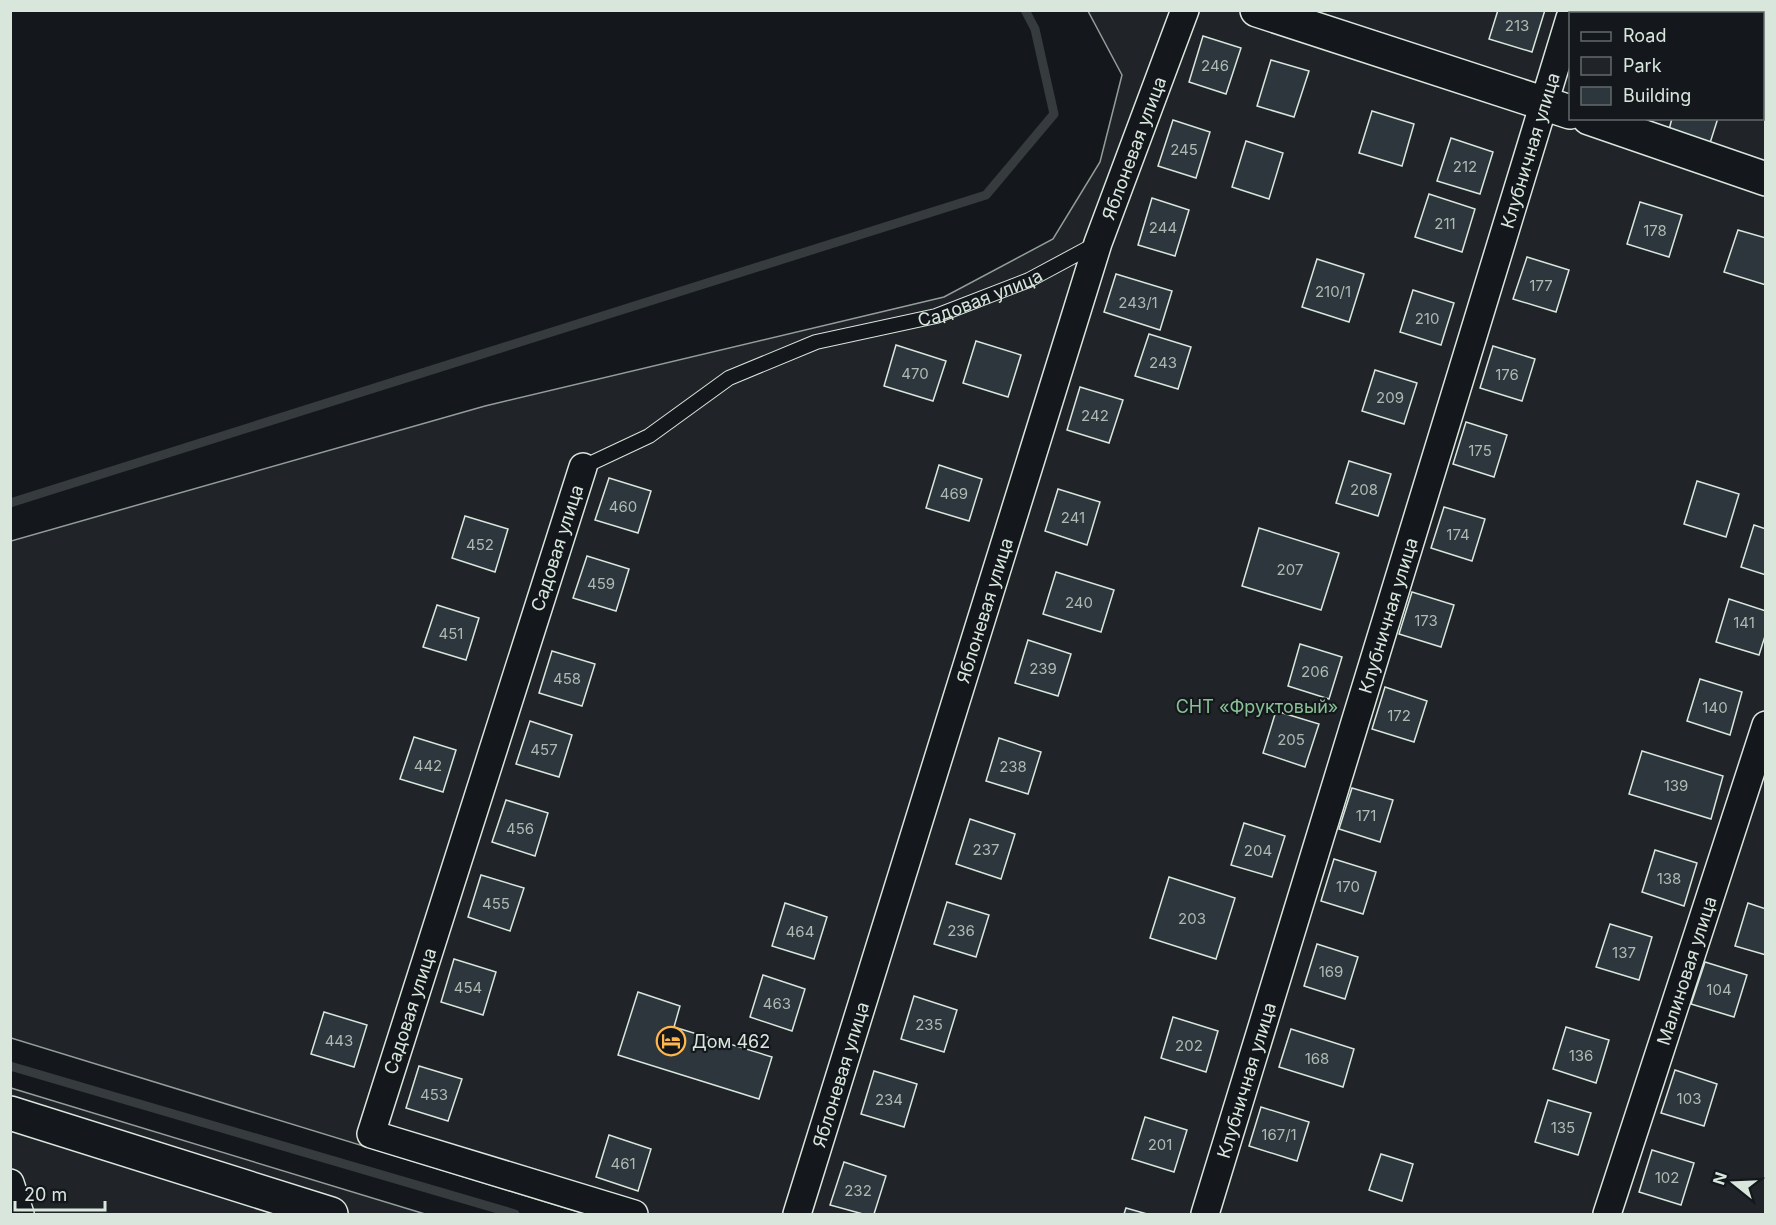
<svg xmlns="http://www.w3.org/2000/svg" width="1776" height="1225" viewBox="0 0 1776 1225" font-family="Inter,sans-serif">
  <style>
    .green { fill: #202428; stroke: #939e99; stroke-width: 1.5; fill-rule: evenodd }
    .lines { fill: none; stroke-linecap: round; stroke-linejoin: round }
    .stream { stroke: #363b3e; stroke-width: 9 }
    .building { fill: #2c363c; stroke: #d8e6dc; stroke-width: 1.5 }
    .lane-casing { stroke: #d8e6dc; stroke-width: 16 }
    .street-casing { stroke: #d8e6dc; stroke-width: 30 }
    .secondary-casing { stroke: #d8e6dc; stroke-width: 36 }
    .lane { stroke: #14181c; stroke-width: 14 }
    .street { stroke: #14181c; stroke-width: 27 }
    .secondary { stroke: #14181c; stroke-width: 33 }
    .labels { text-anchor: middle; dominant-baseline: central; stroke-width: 4.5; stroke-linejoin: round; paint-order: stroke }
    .number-label { font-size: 15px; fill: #adbab4 }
    .street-label { font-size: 18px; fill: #d8e6dc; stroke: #14181c }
    .park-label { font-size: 18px; fill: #8ac095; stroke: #14181c }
    .poi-label { font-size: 18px; fill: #d8e6dc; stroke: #14181c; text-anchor: start }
  </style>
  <rect width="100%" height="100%" fill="#14181c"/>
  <!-- green -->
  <g class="green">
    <path d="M1088,11H1765V1214H585L11,1038V541L485,406L944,297L1053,239L1100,162L1122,75ZM1570,14H1762V118H1570Z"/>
    <path d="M11,1088L425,1214H11Z"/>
  </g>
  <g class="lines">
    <!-- stream -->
    <g class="stream">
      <path d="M10,503L986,195L1054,114L1035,29L1025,10"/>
      <path d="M10,1066L515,1214"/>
    </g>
  </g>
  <!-- building -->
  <g class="building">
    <path d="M1498,10H1545L1532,52L1489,39Z"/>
    <path d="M1600,10H1645V14H1599Z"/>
    <path d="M1203,36L1241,48L1226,94L1189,82Z"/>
    <path d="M1271,60L1309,71L1294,117L1257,106Z"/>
    <path d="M1372,111L1414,124L1402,166L1359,153Z"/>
    <path d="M1672,118H1718L1710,143L1669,130Z"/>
    <path d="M1173,120L1210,132L1196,178L1158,166Z"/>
    <path d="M1451,138L1493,152L1480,194L1437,181Z"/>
    <path d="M1246,141L1283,153L1269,199L1232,187Z"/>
    <path d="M1429,194L1475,209L1462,252L1415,237Z"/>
    <path d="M1152,198L1189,210L1175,256L1138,245Z"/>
    <path d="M1640,202L1682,215L1669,257L1627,244Z"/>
    <path d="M1738,230L1766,238V285L1724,272Z"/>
    <path d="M1527,257L1569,270L1556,312L1513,299Z"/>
    <path d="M1317,259L1364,274L1349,322L1302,307Z"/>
    <path d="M1116,274L1172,291L1160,330L1104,312Z"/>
    <path d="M1413,290L1454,303L1441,345L1400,332Z"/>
    <path d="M1149,334L1191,347L1178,389L1135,376Z"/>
    <path d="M976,341L1021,355L1008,397L963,383Z"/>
    <path d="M896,345L946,361L933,401L884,386Z"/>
    <path d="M1493,346L1535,359L1522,401L1480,388Z"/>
    <path d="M1375,370L1417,383L1404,424L1362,411Z"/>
    <path d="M1080,387L1123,400L1109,443L1067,430Z"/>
    <path d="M1466,422L1507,435L1494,477L1453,464Z"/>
    <path d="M1349,461L1391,474L1378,516L1336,503Z"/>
    <path d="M939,465L982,479L969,521L926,508Z"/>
    <path d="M609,478L651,491L638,533L595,520Z"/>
    <path d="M1697,481L1739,494L1726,537L1684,524Z"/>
    <path d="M1058,489L1100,502L1087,545L1045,531Z"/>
    <path d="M1444,507L1485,519L1472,561L1431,548Z"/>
    <path d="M465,516L508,529L495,572L452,558Z"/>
    <path d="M1754,525L1766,529V575L1741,567Z"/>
    <path d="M1259,528L1339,553L1321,610L1242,586Z"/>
    <path d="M587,556L629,569L616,611L573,598Z"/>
    <path d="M1056,572L1114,590L1101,632L1043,614Z"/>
    <path d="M1412,592L1454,605L1441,647L1399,634Z"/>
    <path d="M1729,599L1766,611V633L1759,655L1716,642Z"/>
    <path d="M437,605L479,618L466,660L423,647Z"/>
    <path d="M1028,640L1071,654L1058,696L1015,683Z"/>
    <path d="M1300,644L1342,657L1329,699L1288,686Z"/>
    <path d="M552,651L595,664L582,706L539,693Z"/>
    <path d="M1700,679L1742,692L1730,735L1687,721Z"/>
    <path d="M1385,687L1427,701L1414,742L1372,729Z"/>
    <path d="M1276,711L1319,724L1305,767L1263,753Z"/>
    <path d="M530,721L572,735L559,777L516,764Z"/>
    <path d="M414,737L456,750L443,792L400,779Z"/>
    <path d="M999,738L1041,752L1028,794L986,781Z"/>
    <path d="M1642,751L1723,776L1711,819L1629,794Z"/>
    <path d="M1352,788L1393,800L1380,842L1339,829Z"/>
    <path d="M506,800L548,813L535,856L492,842Z"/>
    <path d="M970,819L1015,834L1001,879L956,864Z"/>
    <path d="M1244,823L1285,836L1272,877L1231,865Z"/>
    <path d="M1655,850L1697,863L1684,906L1642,892Z"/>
    <path d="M1334,859L1376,872L1363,914L1321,901Z"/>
    <path d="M481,875L524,888L510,931L468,917Z"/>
    <path d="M1169,877L1235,898L1216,959L1150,938Z"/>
    <path d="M947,902L989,915L976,957L934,944Z"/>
    <path d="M785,903L827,917L814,959L772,946Z"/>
    <path d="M1748,903L1766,909V955L1735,946Z"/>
    <path d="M1610,924L1652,937L1639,980L1596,967Z"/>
    <path d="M1317,944L1358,957L1345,999L1304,986Z"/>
    <path d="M454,959L496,972L483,1015L441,1002Z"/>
    <path d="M1705,962L1747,975L1734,1017L1691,1004Z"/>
    <path d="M763,975L805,989L792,1031L750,1017Z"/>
    <path d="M638,992L680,1006L674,1027L772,1057L759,1099L618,1055Z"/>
    <path d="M914,996L957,1010L944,1052L901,1039Z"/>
    <path d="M324,1012L367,1025L354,1067L311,1054Z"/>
    <path d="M1173,1017L1218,1031L1206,1072L1161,1058Z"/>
    <path d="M1566,1027L1609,1040L1596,1083L1553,1069Z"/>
    <path d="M1291,1029L1354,1049L1343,1087L1279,1067Z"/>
    <path d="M419,1066L462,1079L448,1121L406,1108Z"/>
    <path d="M1675,1070L1717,1084L1704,1126L1661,1113Z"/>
    <path d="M874,1071L917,1084L904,1127L861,1114Z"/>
    <path d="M1548,1100L1591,1113L1578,1155L1535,1142Z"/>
    <path d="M1261,1107L1309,1122L1297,1161L1249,1146Z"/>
    <path d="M1145,1117L1187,1130L1174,1172L1132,1159Z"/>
    <path d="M609,1135L651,1149L638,1191L596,1177Z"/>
    <path d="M1652,1150L1694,1163L1681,1205L1639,1192Z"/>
    <path d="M1381,1154L1413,1164L1402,1201L1369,1190Z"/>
    <path d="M844,1162L886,1176L874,1214H863L830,1205Z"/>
    <path d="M1126,1208L1147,1214H1124Z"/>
  </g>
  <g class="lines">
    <!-- lane casing -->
    <g class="lane-casing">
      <g id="lane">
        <path id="s1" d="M583,467L649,436L729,378L816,342L936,316L1029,280L1096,244"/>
      </g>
    </g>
    <!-- street casing -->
    <g class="street-casing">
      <g id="street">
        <path d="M583,467L371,1134L634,1214"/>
        <path d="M10,1183L20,1214"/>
        <path id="s2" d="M797,1214L1098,243L1185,10"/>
        <path id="s3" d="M1205,1214L1570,18"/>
        <path id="s4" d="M1607,1214L1766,725"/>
      </g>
    </g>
    <!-- secondary casing -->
    <g class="secondary-casing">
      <g id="secondary">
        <path d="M1257,10L1570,112"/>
        <path d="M1589,118L1766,179"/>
        <path d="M10,1113L331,1214"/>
      </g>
    </g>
    <!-- lane -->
    <use href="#lane" class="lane"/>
    <!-- street -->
    <use href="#street" class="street"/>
    <!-- secondary -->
    <use href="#secondary" class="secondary"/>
  </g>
  <!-- icons -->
  <defs>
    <g id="hotel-ring" transform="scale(1.5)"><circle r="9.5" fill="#14181c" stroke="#ffb74d" stroke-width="1.5"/><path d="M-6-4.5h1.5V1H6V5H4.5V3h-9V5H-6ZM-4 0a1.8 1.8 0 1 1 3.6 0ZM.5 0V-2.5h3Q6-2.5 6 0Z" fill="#ffb74d"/></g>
  </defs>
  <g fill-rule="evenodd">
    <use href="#hotel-ring" x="671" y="1041"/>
  </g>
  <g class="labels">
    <!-- number labels -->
    <g class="number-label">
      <text x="1517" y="25">213</text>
      <text x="1215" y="65">246</text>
      <text x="1184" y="149">245</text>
      <text x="1465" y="166">212</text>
      <text x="1445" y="223">211</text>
      <text x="1163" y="227">244</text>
      <text x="1655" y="230">178</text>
      <text x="1541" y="285">177</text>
      <text x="1333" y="291">210/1</text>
      <text x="1138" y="302">243/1</text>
      <text x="1427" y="318">210</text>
      <text x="1163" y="362">243</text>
      <text x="915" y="373">470</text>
      <text x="1507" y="374">176</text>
      <text x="1390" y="397">209</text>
      <text x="1095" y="415">242</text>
      <text x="1480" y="450">175</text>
      <text x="1364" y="489">208</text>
      <text x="954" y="493">469</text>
      <text x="623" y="506">460</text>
      <text x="1073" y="517">241</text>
      <text x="1458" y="534">174</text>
      <text x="480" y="544">452</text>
      <text x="1290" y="569">207</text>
      <text x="601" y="583">459</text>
      <text x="1079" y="602">240</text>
      <text x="1426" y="620">173</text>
      <text x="1744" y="622">141</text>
      <text x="451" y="633">451</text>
      <text x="1043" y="668">239</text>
      <text x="1315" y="671">206</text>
      <text x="567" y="678">458</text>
      <text x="1715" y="707">140</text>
      <text x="1399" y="715">172</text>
      <text x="1291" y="739">205</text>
      <text x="544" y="749">457</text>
      <text x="428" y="765">442</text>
      <text x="1013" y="766">238</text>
      <text x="1676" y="785">139</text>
      <text x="1366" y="815">171</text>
      <text x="520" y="828">456</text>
      <text x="986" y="849">237</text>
      <text x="1258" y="850">204</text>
      <text x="1669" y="878">138</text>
      <text x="1348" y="886">170</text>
      <text x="496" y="903">455</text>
      <text x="1192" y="918">203</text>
      <text x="961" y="930">236</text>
      <text x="800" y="931">464</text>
      <text x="1624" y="952">137</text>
      <text x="1331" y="971">169</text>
      <text x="468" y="987">454</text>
      <text x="1719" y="989">104</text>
      <text x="777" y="1003">463</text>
      <text x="929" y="1024">235</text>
      <text x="339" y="1040">443</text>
      <text x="1189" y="1045">202</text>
      <text x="1581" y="1055">136</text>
      <text x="1317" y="1058">168</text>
      <text x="434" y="1094">453</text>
      <text x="1689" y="1098">103</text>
      <text x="889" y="1099">234</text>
      <text x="1563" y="1127">135</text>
      <text x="1279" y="1134">167/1</text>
      <text x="1160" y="1144">201</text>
      <text x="623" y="1163">461</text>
      <text x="1667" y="1177">102</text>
      <text x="858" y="1190">232</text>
    </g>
    <!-- street labels -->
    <g class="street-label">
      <text stroke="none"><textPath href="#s2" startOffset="1118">Яблоневая улица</textPath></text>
      <text stroke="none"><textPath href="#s3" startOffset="1112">Клубничная улица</textPath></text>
      <text stroke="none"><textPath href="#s1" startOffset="436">Садовая улица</textPath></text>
      <text transform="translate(557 548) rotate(-72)">Садовая улица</text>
      <text stroke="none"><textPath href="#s2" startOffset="632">Яблоневая улица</textPath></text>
      <text stroke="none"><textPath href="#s3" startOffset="626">Клубничная улица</textPath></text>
      <text stroke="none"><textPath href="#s4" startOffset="256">Малиновая улица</textPath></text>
      <text transform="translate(410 1011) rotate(-72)">Садовая улица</text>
      <text stroke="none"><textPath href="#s2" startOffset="146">Яблоневая улица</textPath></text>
      <text stroke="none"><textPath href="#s3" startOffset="140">Клубничная улица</textPath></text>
    </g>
    <!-- park labels -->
    <g class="park-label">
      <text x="1257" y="706">СНТ «Фруктовый»</text>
    </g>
    <!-- poi labels -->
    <g class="poi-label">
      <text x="692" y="1041">Дом 462</text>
    </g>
  </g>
  <!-- border -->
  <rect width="1776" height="1225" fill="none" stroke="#d8e6dc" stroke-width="24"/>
  <!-- legend -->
  <rect x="1569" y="12" width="195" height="108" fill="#14181c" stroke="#626a69" stroke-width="1.5"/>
  <rect x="1581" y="32" width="30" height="9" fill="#14181c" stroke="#626a69" stroke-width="1.5"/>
  <text x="1623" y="42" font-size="18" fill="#d8e6dc">Road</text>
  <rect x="1581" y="57" width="30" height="18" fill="#202428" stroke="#626a69" stroke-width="1.5"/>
  <text x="1623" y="72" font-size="18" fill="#d8e6dc">Park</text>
  <rect x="1581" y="87" width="30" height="18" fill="#2c363c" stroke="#626a69" stroke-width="1.5"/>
  <text x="1623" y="102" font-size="18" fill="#d8e6dc">Building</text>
  <!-- north arrow -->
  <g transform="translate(1734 1183) rotate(288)" stroke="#14181c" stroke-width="4.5" paint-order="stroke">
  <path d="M0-4.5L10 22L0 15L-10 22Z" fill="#d8e6dc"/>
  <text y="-9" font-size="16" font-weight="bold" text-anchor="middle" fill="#d8e6dc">N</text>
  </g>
  <!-- scale -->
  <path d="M15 1201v9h90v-9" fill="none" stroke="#d8e6dc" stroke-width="3"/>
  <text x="24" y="1201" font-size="18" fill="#d8e6dc" stroke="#14181c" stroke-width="4.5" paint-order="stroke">20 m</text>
</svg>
